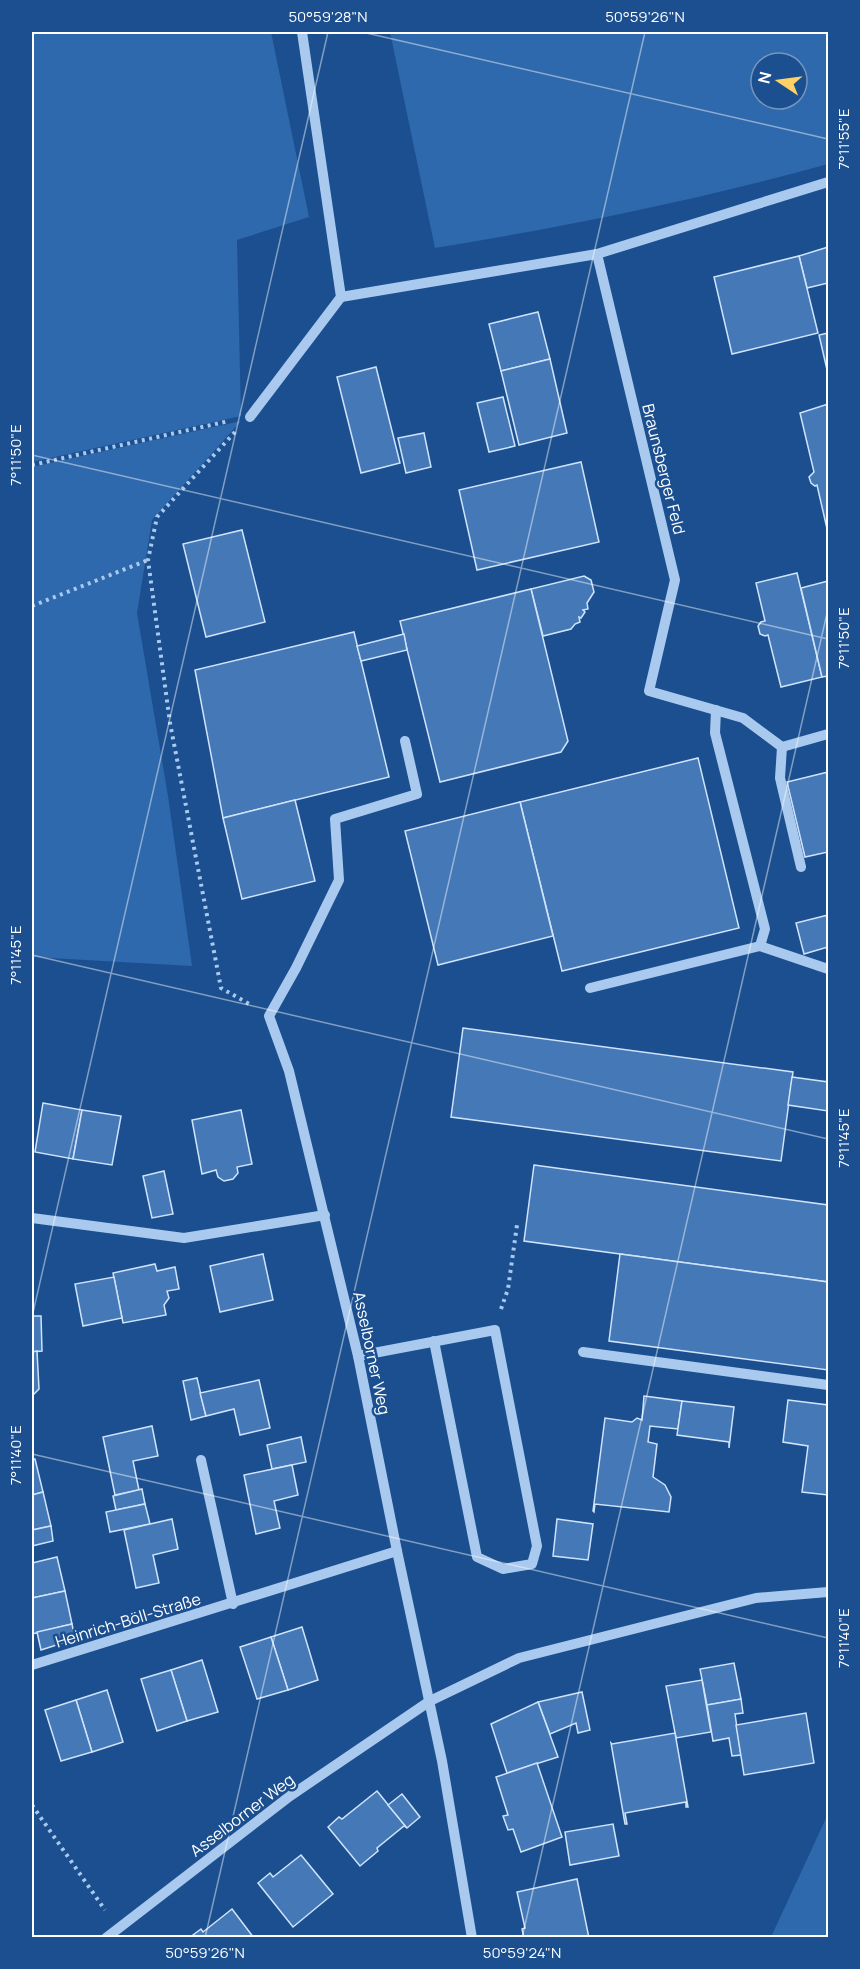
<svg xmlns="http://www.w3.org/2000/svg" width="860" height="1969" viewBox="0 0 860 1969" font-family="Manrope,sans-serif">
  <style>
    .green { fill: #2e69ad; fill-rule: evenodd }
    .building { fill: #4478b7; stroke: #cfe3fa; stroke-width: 1.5 }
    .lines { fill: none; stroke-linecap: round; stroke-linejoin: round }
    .path { stroke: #a9c9ee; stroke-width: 4; stroke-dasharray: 3 4.5; stroke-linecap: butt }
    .minor { stroke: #a9c9ee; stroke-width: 10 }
    .ticks { fill: none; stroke: #fff; stroke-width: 1.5; stroke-opacity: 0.45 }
    .labels { text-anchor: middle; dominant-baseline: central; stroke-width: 5; stroke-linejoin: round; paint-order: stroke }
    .street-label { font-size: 16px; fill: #fff; stroke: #1b4f8f }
    .neatline { fill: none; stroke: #fff; stroke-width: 2 }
    .ticks-label { font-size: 15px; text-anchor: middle; fill: #fff }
  </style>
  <rect width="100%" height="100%" fill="#1b4f8f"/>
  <!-- green -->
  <g class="green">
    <path d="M32,32H271L309,217L237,240L241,416L32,462Z"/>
    <path d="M390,32H828V164C698,200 569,226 435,248ZM761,63H797V99H761Z"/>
    <path d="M241,421L152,520L137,613L168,796L192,966L32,957V467Z"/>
    <path d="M828,1814V1937H771Z"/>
  </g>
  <!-- building -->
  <g class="building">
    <path d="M828,247V283L807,288L799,256Z"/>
    <path d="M799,256L818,333L732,354L714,277Z"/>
    <path d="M538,312L550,359L501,371L489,324Z"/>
    <path d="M828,333V374L819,335Z"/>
    <path d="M550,359L567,433L519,445L501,371Z"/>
    <path d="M376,367L400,463L361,473L337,377Z"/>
    <path d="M503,397L515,446L489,452L477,403Z"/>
    <path d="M828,404V533L817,485L815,486L811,483L809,477L814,472L800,413Z"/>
    <path d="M424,433L431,467L406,473L398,438Z"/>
    <path d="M581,462L599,542L477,570L459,490Z"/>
    <path d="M242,530L265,622L206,637L183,544Z"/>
    <path d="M797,573L822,677L781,687L768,635L765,636L760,634L758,626L761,622L765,621L756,583Z"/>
    <path d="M584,576L591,580L594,592L587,603L588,609L583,610L585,612L581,618L579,617L580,622L575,624L571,629L543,636L531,589Z"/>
    <path d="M828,581V676L822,677L801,588Z"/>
    <path d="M531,589L568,741L561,752L440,782L400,621Z"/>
    <path d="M354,632L389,777L223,818L195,670Z"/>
    <path d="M404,634L407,650L361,661L357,646Z"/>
    <path d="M698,758L739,928L562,971L520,802Z"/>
    <path d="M828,772V852L805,857L787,782Z"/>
    <path d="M295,800L315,881L242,899L223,818Z"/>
    <path d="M520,802L553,936L438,965L405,831Z"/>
    <path d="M828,915V947L804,954L796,923Z"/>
    <path d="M463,1028L793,1072L781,1161L451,1117Z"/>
    <path d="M792,1077L828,1082V1111L788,1105Z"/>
    <path d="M43,1103L82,1110L73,1159L35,1152Z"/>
    <path d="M82,1110L121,1116L112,1165L73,1159Z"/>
    <path d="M241,1110L252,1164L237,1167L238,1173L233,1179L224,1181L218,1177L216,1170L202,1174L192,1120Z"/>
    <path d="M534,1165L828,1205V1282L524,1241Z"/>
    <path d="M164,1171L173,1214L152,1218L143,1176Z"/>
    <path d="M263,1254L273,1300L220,1312L210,1266Z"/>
    <path d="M620,1254L828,1282V1370L609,1341Z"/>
    <path d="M155,1264L157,1271L175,1267L179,1289L167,1291L169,1298L164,1305L166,1315L123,1323L113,1273Z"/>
    <path d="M114,1277L122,1318L83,1326L75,1284Z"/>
    <path d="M32,1316H41L42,1351L32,1352Z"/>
    <path d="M37,1351L39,1389L32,1396V1352Z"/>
    <path d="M197,1378L206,1416L191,1420L183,1381Z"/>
    <path d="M259,1380L270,1428L240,1435L234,1409L206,1416L200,1393Z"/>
    <path d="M644,1396L682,1401L678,1429L650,1426L648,1442L657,1444L653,1477L665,1485L671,1497L669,1512L595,1504L594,1512L593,1511L605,1418L632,1422L637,1418L642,1420Z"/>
    <path d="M788,1400L828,1405V1495L802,1492L808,1446L783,1442Z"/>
    <path d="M682,1401L734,1407L729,1448V1442L677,1435Z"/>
    <path d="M152,1426L158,1456L133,1461L139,1490L115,1495L103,1437Z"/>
    <path d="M301,1437L306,1462L272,1469L267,1445Z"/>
    <path d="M32,1459H35L43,1492L32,1495Z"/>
    <path d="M292,1465L298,1495L274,1501L280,1528L256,1534L244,1475Z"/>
    <path d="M142,1489L145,1504L116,1510L113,1496Z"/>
    <path d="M43,1492L51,1526L32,1530V1495Z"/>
    <path d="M145,1504L150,1524L110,1532L106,1512Z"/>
    <path d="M172,1519L178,1549L153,1555L159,1583L136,1588L124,1530Z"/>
    <path d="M557,1519L593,1524L588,1560L553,1556Z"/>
    <path d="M51,1526L53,1541L32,1546V1530Z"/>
    <path d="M57,1557L65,1591L32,1598V1563Z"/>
    <path d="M65,1591L72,1624L32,1634V1598Z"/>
    <path d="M72,1624L75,1639L41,1650L37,1632Z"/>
    <path d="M302,1627L318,1680L288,1690L271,1637Z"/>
    <path d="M271,1637L288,1690L257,1699L240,1647Z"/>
    <path d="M202,1660L218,1712L187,1721L171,1670Z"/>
    <path d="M734,1663L741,1699L707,1705L700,1669Z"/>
    <path d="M171,1670L187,1721L157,1731L141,1679Z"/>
    <path d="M702,1680L711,1732L676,1738L666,1686Z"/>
    <path d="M107,1690L123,1742L92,1752L76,1700Z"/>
    <path d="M582,1692L590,1730L578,1733L576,1723L550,1734L538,1702Z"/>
    <path d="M741,1699L743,1713L735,1714L741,1755L732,1756L729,1738L713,1741L707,1705Z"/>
    <path d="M76,1700L92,1752L61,1761L45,1710Z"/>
    <path d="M538,1702L558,1757L507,1773L491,1724Z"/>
    <path d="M806,1713L814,1763L744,1775L736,1725Z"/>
    <path d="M675,1733L688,1807H686V1802L625,1813L627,1824H625L611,1743L612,1744Z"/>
    <path d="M537,1763L562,1837L521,1852L513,1829L508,1830L503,1816L508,1815L496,1777Z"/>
    <path d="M377,1791L407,1828L404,1826L377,1848L378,1851L360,1866L328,1827L339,1817L342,1819Z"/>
    <path d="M402,1794L420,1817L407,1828L388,1805Z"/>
    <path d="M613,1824L619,1856L570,1865L565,1832Z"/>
    <path d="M301,1855L333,1894L293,1927L258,1883L270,1873L273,1877Z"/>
    <path d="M577,1879L589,1938H524L522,1929L525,1928L517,1892Z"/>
    <path d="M232,1909L254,1938H189L201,1929L203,1932Z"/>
  </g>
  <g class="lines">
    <!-- path -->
    <g class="path">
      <path d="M235,432L157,517L148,560L170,723L221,988L251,1005"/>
      <path d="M32,465L229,421"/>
      <path d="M32,606L148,560"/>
      <path d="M501,1309L508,1289L517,1225"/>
      <path d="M32,1805L105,1910"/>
    </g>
    <!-- minor -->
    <g class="minor">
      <path d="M597,254L675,580L649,691L743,718L782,747L828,734"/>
      <path d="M341,297L597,254L828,182"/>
      <path d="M250,417L341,297L302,32"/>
      <path d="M405,741L417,794L335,819L339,880L296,968L269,1016L289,1071L358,1356L397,1551L442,1761L472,1938"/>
      <path d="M782,747L780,778L801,867"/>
      <path d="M760,946L828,969"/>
      <path d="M590,988L760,946L765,929L715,733L716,710"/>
      <path d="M32,1218L184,1238L325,1215"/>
      <path d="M583,1352L828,1385"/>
      <path d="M358,1356L495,1330L537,1546L532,1564L503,1569L477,1557L434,1341"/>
      <path d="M201,1460L233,1604"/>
      <path d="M32,1665L397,1551"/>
      <path d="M106,1938L290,1796L430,1701L519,1658L756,1598L828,1592"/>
    </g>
  </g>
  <!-- ticks -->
  <path class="ticks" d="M362,32L828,139M32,455L828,639M32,955L828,1139M32,1317L328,32M32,1454L828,1638M205,1938L645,32M522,1938L828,609"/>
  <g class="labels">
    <!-- street labels -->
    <g class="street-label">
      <text transform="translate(664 469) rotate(76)">Braunsberger Feld</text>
      <text transform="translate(372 1353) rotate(78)">Asselborner Weg</text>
      <text transform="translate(128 1620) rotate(-17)">Heinrich-Böll-Straße</text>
      <text transform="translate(242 1815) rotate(-37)">Asselborner Weg</text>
    </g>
  </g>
  <!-- border -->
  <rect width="860" height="1969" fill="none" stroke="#1b4f8f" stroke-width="66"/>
  <!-- north arrow -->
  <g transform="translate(779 81) rotate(283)"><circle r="28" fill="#1b4f8f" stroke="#7695bc" stroke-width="1.5"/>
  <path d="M0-4.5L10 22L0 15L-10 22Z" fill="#ffd166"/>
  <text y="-9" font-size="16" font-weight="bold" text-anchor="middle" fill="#ffffff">N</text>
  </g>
  <rect x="33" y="33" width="794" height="1903" class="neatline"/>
  <g class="ticks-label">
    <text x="328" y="22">50°59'28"N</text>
    <text x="645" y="22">50°59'26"N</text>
    <text transform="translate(844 139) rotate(-90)" y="5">7°11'55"E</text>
    <text transform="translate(16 455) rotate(-90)" y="5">7°11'50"E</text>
    <text transform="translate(844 638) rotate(-90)" y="5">7°11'50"E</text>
    <text transform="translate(16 955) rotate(-90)" y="5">7°11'45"E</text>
    <text transform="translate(844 1138) rotate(-90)" y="5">7°11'45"E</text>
    <text transform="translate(16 1455) rotate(-90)" y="5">7°11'40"E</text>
    <text transform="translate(844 1638) rotate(-90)" y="5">7°11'40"E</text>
    <text x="205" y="1958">50°59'26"N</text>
    <text x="522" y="1958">50°59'24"N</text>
  </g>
</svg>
